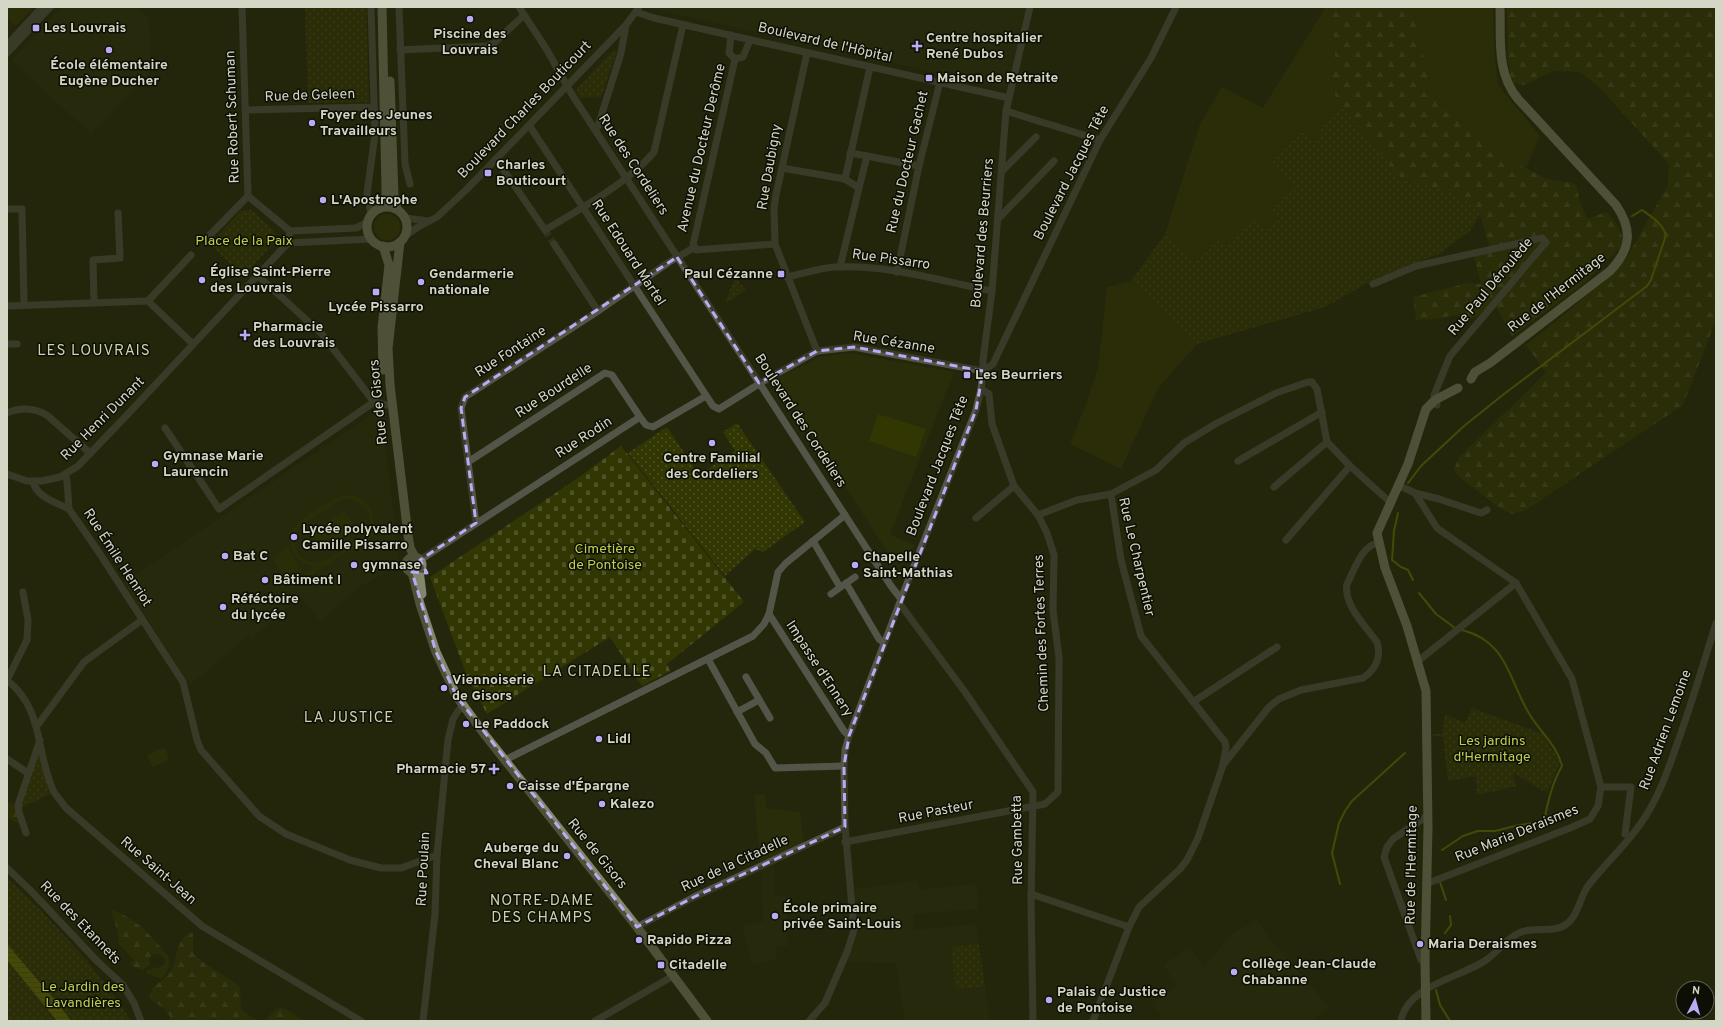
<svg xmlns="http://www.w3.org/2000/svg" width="1723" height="1028" viewBox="0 0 1723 1028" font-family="Overpass,sans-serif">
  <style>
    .built { fill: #292d0a }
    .grass { fill: #313603; fill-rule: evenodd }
    .forest { fill: url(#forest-firs) }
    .cemetery { fill: url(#cemetery-stones) }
    .park { fill: url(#park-dots) }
    .water { fill: url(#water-rules) }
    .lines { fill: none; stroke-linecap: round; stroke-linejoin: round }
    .stream { stroke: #6b7402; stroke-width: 2 }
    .minor-tunnel { stroke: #3e4128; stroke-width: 7; stroke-dasharray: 7 3.5; stroke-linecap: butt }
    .minor { stroke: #535549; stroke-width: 7 }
    .major { stroke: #81866c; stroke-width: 9 }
    .marked { fill: none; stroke: #bcaaf5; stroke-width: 3; stroke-dasharray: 8 5; stroke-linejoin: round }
    .poi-dot { fill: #bcaaf5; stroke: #0d0f05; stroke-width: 1.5 }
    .labels { text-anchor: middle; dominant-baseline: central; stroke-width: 3; stroke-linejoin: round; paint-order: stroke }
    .poi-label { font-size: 14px; font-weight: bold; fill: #d4d6c6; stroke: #0d0f05; text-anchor: start }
    .street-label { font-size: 14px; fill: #d4d6c6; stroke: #0d0f05 }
    .park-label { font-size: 14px; fill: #c0ce50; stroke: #0d0f05 }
    .neighbourhood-label { font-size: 15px; letter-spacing: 1px; fill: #ccd1b1; stroke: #0d0f05 }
  </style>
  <defs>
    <pattern id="forest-firs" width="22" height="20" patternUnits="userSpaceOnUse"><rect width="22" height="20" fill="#313603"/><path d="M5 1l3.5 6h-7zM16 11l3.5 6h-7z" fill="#4e5226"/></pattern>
    <pattern id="cemetery-stones" width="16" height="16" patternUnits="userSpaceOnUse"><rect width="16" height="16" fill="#313603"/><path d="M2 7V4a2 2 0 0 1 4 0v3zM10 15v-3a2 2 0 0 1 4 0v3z" fill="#4e5226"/></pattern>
    <pattern id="park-dots" width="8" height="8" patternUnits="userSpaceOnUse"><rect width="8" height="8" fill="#313603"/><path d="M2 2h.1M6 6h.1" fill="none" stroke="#4e5226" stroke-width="1.8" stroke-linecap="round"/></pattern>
    <pattern id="water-rules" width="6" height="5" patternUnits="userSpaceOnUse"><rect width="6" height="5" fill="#6b7402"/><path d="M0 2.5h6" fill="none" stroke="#585d1c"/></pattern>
  </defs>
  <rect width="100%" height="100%" fill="#24270c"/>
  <!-- built -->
  <g class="built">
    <path d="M62,7H137L149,19L151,71L91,134L12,60Z"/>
    <path d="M653,7H1026L1009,85L1004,88L654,9Z"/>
    <path d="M850,353L954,372L890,534L914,545L911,553L890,556L776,379L819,357Z"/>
    <path d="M379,411L381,414L400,566L360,586L320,621L301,597L251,639L248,636L190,685L124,583L367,418Z"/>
    <path d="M765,794L766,808L800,812L804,842L760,862L754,795Z"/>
    <path d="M774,863V896H786L788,946L776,947L777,959L752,965L743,925L763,922L761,869Z"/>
    <path d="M917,881L918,890L977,884L978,909L913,914V930L976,924L990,1021H905L896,963L847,962L858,932L855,889Z"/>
    <path d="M1257,920L1270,939L1329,1007L1311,1021H1159L1161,1015L1153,1003L1177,987L1164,965L1190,947L1204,968L1232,934Z"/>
  </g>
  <!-- grass -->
  <g class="grass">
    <path d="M7,7H34L15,26L7,18Z"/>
    <path d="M1326,7H1331L1336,67L1331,77L1336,98L1342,107L1331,114L1315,141L1303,131L1270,160L1298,187L1272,209L1279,217L1264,230L1238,236L1225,249L1220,240L1192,262L1165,234L1200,124L1222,87L1263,108Z"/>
    <path d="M1416,7H1493L1494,48L1498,85L1540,136L1526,168L1504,157L1471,131L1435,95L1421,49L1413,11Z"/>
    <circle cx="387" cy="227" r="13"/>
    <path d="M1131,281L1197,344L1158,388L1121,469L1070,444L1085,407L1098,368L1107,287Z"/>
    <path d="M878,414L926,429L916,457L869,441Z"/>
    <path d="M346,495C365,495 377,510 372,529L380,525L383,529L300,582L297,578L315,567C306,565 297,561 293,552C282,530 303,518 318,509C327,503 335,497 346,495ZM346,499C362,499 378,516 366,532C361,539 353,543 346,547C333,556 311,573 298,553C293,545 294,535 299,527L339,501Z"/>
    <path d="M344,511L356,528L320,551L308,533Z"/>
    <path d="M288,548L302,572L286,581L273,558Z"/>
    <path d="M162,748L166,750L169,760L153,767L147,755Z"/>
  </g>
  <!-- forest -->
  <g class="forest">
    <path d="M1331,7H1416L1413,11L1421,49L1435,96L1471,131L1504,157L1547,179L1576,184L1580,202L1587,219L1606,212C1616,220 1622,232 1624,244L1584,283L1512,336L1497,309L1491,304L1477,317L1464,320L1457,315L1435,319L1416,320L1413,297L1467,283L1481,284L1474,256L1491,252L1480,214L1457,194L1401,178L1342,107L1336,98L1331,77L1336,67Z"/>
    <path d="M1507,7H1716V320L1683,405L1526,510L1512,514L1501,509L1458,476L1454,469L1459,457L1546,373L1526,345L1570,310L1626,259L1668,185L1669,164L1599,87L1580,72L1553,71L1525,85L1512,83L1508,63Z"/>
    <path d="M7,802L16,805L21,825L7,817Z"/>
    <path d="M111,910C135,917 152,936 167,955C173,965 167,972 161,979L146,972L153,968L161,967L165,963C164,954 159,952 151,955L149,960L150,965L142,970L130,965L134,960L119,944L117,930Z"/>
    <path d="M190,932L193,934V953C206,967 225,974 240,987L241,1009L253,1018L261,1021H169L170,1017C163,1003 158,1007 150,998C150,985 162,983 169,974C179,961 173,944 190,932Z"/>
    <path d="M281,1008L291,1012L303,1021H265L276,1009Z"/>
  </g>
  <!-- cemetery -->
  <path class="cemetery" d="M621,446L744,602L667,664L670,671L642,686L610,637L487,714L467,676L430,577L578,478Z"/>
  <!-- park -->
  <g class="park">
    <path d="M305,7H366L369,102L308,103Z"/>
    <path d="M614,50L617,51L601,97L580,98L577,92V88Z"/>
    <path d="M1342,107L1401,178L1457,194L1480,214L1470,231L1440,253L1371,281L1325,307L1197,344L1131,281L1165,234L1193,262L1220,240L1226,248L1253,220L1264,230L1279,218L1272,209L1297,187L1270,160L1303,131L1315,141L1331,114Z"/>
    <path d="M252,210L274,231L275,242L243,276L210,244L241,211Z"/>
    <path d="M735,278L746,290L727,303L726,301Z"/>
    <path d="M737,423L805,522L763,552L755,549L725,576L628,453L667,427L699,475L735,451L723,432Z"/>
    <path d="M1472,708L1543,734L1560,762L1547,793L1514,773L1513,777L1517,786L1477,795L1476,776L1448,781L1443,737L1433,736V734H1442L1445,714L1465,723Z"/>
    <path d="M38,754L50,794L21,808L20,805Z"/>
    <path d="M7,878C53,921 97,968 131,1021H7Z"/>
    <path d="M979,944L985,986L956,990L951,947Z"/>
  </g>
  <!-- water -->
  <path class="water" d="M7,944L60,1006L71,1021H57L7,960Z"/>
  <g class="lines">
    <!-- stream -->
    <g class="stream">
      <path d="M1408,483L1421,466L1464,426L1504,394L1647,286L1651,280L1666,235C1662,223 1652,217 1642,210L1632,216"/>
      <path d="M1398,513L1394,531L1392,560L1401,567L1408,570L1413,580"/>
      <path d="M1419,593L1436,614L1455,628"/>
      <path d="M1442,850L1463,836L1478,831H1495L1515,826L1544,821C1548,802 1552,783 1562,766C1557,745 1540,732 1530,715C1508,680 1509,642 1462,630"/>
      <path d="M1440,882L1446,900"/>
      <path d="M1340,884L1332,853L1339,823L1345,811L1352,801L1405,753"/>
      <path d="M1445,933L1451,925L1450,916"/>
      <path d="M1436,990L1440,1005L1450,1021"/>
    </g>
    <!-- minor-tunnel -->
    <path class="minor-tunnel" d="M545,230L554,244"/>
    <!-- minor -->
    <g class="minor">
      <path d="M242,7L248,196L290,231"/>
      <path d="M371,7L375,134L367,194L371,214"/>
      <path d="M399,7L405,164L410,184"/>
      <path d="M519,7L547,50L571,93L891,586L901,599"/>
      <path d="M636,12L654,18L1009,98"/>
      <path d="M731,35L729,53L735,59"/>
      <path d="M7,45L42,7"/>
      <path d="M400,50L487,46L494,43L524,15"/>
      <path d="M7,53L50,7"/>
      <path d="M807,53L776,195L774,209L775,244L817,351"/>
      <path d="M735,59L743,57L750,40"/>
      <path d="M246,110L374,107"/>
      <path d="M1006,111L1100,140"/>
      <path d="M529,125L713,406L719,409L762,382L817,351L854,347L983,371V360L992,291L1006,111L1030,7"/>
      <path d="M595,129L598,126L621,53L626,25"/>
      <path d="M850,153L867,156L859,188L845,179L870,67"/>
      <path d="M867,156L919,166"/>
      <path d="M496,159L545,230C579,210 629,182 654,152L683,25"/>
      <path d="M782,168L845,179"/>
      <path d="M1002,171L1036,137"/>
      <path d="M7,209H22L24,305"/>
      <path d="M405,218L428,221"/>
      <path d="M998,219L1054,161"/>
      <path d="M290,231L356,228L368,222"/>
      <path d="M405,236L418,227L437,217L466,190L626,25L639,7"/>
      <path d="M208,237L248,196"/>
      <path d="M288,243L371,239"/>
      <path d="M554,244L598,311"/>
      <path d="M695,247L696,250L775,244"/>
      <path d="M191,255L148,301L193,344"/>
      <path d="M840,267L859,188"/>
      <path d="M897,272L919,166L940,82"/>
      <path d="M257,275L322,334L374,402L387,405"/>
      <path d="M787,277C802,274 819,268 835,267C887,264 941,281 992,291"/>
      <path d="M1373,284L1416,266L1542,238L1546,242L1450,356L1434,395L1437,405"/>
      <path d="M94,303L93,260L120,258L118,213"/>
      <path d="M7,306L148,301"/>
      <path d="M7,344H17"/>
      <path d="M7,413C21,407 35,408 48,416L90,453"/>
      <path d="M165,428L219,509L374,402"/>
      <path d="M1238,461L1322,412"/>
      <path d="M468,462L605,373L612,375L640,417"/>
      <path d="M7,474L27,481H42L60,477L78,466L128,414L288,243L290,231"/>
      <path d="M65,474L67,481L69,509L96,548L183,682L197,740L201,750L259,816L286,834L350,860L381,868H401L437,855"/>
      <path d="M33,481C36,497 55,502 69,509"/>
      <path d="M1398,485L1415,493L1437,528L1516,583L1572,679L1601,787L1598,806L1590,819L1570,828L1426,884"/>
      <path d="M1274,487L1327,442"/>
      <path d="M1415,493L1439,499L1481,513L1487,510"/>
      <path d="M1111,494L1121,560L1141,636L1225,742L1226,747L1223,764"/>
      <path d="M1038,515L1077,500L1111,494L1156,470L1184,443L1217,423L1276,393L1308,382H1312L1317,389L1327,442L1350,466L1391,503"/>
      <path d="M976,518L1014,486"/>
      <path d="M476,523L461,408L465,397L592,315L669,262L695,247L693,245L735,59"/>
      <path d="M1286,540L1350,466"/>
      <path d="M813,541L840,587"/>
      <path d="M420,560L640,417L646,425L653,427L706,396"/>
      <path d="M846,583L879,639L884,643"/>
      <path d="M831,594L855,577"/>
      <path d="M900,604L965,692L1033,792L1031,902L1033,1021"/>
      <path d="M769,614L844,731L849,736"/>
      <path d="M708,659L755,744L766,753L775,768L844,766"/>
      <path d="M1418,661L1516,583"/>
      <path d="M746,677L770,718"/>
      <path d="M7,680C45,710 35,753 54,792C57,797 62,802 65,807L202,926L361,1021"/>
      <path d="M7,680L27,640L28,620L23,592"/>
      <path d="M1193,702L1277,647"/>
      <path d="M737,712L759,700"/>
      <path d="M37,726L84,662L142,620"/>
      <path d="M7,759L28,773"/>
      <path d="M505,760L753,636L764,624L769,614L778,572L786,563L845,515"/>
      <path d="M1601,787H1631L1625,834"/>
      <path d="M26,833L19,812L18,805L40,740"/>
      <path d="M845,842L1045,804L1058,792L1059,658L1053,610L1054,555L1047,533L1038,515L1014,486L992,424L989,394L981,389"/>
      <path d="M7,868L31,891L98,962L123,985L134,1003L141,1021"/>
      <path d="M1031,894L1129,927"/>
      <path d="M637,927L694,897L845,827"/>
      <path d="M1425,961L1421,960L1384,857L1387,847L1393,839L1427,816"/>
      <path d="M423,1021L435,914L437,855L448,740L453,719L458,711L464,705"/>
      <path d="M595,1021L673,976"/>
      <path d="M809,1021L825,1003L847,952L854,930L845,827L844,766L845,750L849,736L906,586L976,410L981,389L983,371L993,364L1100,140L1151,58L1176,7"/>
      <path d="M1093,1021L1129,927L1139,907L1180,869L1187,860L1198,838L1223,765L1269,707L1279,699L1301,690L1363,678C1375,670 1382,657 1377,642C1366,627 1343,604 1347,584C1354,571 1362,544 1379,543"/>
      <path d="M1401,1021C1406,986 1460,978 1486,960C1498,952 1507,937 1521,932C1537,926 1557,935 1570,921C1579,912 1580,897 1588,886C1607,861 1631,841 1647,814C1660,793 1668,770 1676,747C1691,706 1703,665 1716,623"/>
    </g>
    <!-- major -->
    <g class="major">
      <path d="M390,81L394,196L397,209"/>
      <circle cx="387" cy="227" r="20"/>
      <path d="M380,208L386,196V188L382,7"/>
      <path d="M400,242L388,348L390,385L408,535L410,548L415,557"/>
      <path d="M383,246L389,265L382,328L383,370"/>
      <path d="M1471,379L1475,372L1490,363L1610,271C1631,249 1633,230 1616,205L1518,99C1496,73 1501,39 1500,7"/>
      <circle cx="414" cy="565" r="8"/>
      <path d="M419,570L422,594"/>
      <path d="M412,572L420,604L436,652L457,697L485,735L637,927L707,1021"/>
      <path d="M1426,1021L1425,961L1428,827L1426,691L1407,626L1385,568L1377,533L1408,464L1426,409L1435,400L1458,388"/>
    </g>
  </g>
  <!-- marked area -->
  <path d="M0 0H1723V1028H0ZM677,257L759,383L817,351L854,347L983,371L976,410L849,736L844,766L845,827L694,897L637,927L457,697L436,652L412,572L427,573L420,560L476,523L461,408L465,397Z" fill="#24270c" fill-opacity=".55" fill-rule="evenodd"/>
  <path class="marked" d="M677,257L759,383L817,351L854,347L983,371L976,410L849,736L844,766L845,827L694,897L637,927L457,697L436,652L412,572L427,573L420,560L476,523L461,408L465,397Z"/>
  <!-- markers -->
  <g class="poi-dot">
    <circle cx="470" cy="19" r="4"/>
    <rect x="32" y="24" width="8" height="8" rx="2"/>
    <path d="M915 40h4v4h4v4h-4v4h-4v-4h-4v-4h4z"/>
    <circle cx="109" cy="50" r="4"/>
    <rect x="925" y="74" width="8" height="8" rx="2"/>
    <circle cx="312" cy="123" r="4"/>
    <rect x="484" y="169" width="8" height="8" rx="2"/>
    <circle cx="323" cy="200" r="4"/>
    <rect x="777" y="270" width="8" height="8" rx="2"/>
    <circle cx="202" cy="280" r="4"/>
    <circle cx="421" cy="282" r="4"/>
    <rect x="372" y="288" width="8" height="8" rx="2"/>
    <path d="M243 329h4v4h4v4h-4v4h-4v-4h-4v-4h4z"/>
    <rect x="963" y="371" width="8" height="8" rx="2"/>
    <circle cx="712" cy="443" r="4"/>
    <circle cx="155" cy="464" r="4"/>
    <circle cx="294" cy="537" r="4"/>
    <circle cx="225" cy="556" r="4"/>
    <circle cx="354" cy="565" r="4"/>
    <circle cx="855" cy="565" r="4"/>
    <circle cx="265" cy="580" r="4"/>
    <circle cx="223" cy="607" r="4"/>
    <circle cx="444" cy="688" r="4"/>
    <circle cx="466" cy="724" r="4"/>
    <circle cx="599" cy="739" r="4"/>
    <path d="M492 763h4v4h4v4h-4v4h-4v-4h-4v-4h4z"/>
    <circle cx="510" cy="786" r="4"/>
    <circle cx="602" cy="804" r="4"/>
    <circle cx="567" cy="856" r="4"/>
    <circle cx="775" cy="916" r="4"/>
    <circle cx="639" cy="940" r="4"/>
    <circle cx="1420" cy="944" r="4"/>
    <rect x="657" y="961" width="8" height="8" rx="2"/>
    <circle cx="1234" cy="972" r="4"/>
    <circle cx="1049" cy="1000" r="4"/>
  </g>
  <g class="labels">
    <!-- poi labels -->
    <g class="poi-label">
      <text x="44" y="28">Les Louvrais</text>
      <text x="470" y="34" text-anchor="middle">Piscine des<tspan x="470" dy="16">Louvrais</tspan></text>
      <text x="926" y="38">Centre hospitalier<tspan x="926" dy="16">René Dubos</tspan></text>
      <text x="109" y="65" text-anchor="middle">École élémentaire<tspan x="109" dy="16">Eugène Ducher</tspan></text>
      <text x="937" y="78">Maison de Retraite</text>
      <text x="320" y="115">Foyer des Jeunes<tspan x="320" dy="16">Travailleurs</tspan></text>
      <text x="496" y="165">Charles<tspan x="496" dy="16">Bouticourt</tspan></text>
      <text x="331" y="200">L'Apostrophe</text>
      <text x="210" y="272">Église Saint-Pierre<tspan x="210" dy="16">des Louvrais</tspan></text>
      <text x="429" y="274">Gendarmerie<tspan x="429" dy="16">nationale</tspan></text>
      <text x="773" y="274" text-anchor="end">Paul Cézanne</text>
      <text x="376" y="307" text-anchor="middle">Lycée Pissarro</text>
      <text x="253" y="327">Pharmacie<tspan x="253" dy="16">des Louvrais</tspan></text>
      <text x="975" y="375">Les Beurriers</text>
      <text x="163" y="456">Gymnase Marie<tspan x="163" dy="16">Laurencin</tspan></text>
      <text x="712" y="458" text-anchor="middle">Centre Familial<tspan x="712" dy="16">des Cordeliers</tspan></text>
      <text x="302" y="529">Lycée polyvalent<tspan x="302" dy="16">Camille Pissarro</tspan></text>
      <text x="233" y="556">Bat C</text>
      <text x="863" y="557">Chapelle<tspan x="863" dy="16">Saint-Mathias</tspan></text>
      <text x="362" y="565">gymnase</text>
      <text x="273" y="580">Bâtiment I</text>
      <text x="231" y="599">Réféctoire<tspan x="231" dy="16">du lycée</tspan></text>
      <text x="452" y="680">Viennoiserie<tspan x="452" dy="16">de Gisors</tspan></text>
      <text x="474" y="724">Le Paddock</text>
      <text x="607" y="739">Lidl</text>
      <text x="486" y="769" text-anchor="end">Pharmacie 57</text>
      <text x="518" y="786">Caisse d'Épargne</text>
      <text x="610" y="804">Kalezo</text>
      <text x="559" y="848" text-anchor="end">Auberge du<tspan x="559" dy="16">Cheval Blanc</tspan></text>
      <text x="783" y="908">École primaire<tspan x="783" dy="16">privée Saint-Louis</tspan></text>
      <text x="647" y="940">Rapido Pizza</text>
      <text x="1428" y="944">Maria Deraismes</text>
      <text x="1242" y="964">Collège Jean-Claude<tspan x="1242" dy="16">Chabanne</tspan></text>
      <text x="669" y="965">Citadelle</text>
      <text x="1057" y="992">Palais de Justice<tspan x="1057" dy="16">de Pontoise</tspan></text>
    </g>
    <!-- street labels -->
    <g class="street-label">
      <text transform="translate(825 43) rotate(13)">Boulevard de l'Hôpital</text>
      <text transform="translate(310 96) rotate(-2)">Rue de Geleen</text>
      <text transform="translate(525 110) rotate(-46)">Boulevard Charles Bouticourt</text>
      <text transform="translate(233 117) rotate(-92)">Rue Robert Schuman</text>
      <text transform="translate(702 148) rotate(-77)">Avenue du Docteur Derôme</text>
      <text transform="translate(908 162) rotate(-77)">Rue du Docteur Gachet</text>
      <text transform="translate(633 165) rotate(57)">Rue des Cordeliers</text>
      <text transform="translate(770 167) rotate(-80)">Rue Daubigny</text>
      <text transform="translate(1072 173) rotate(-63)">Boulevard Jacques Tête</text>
      <text transform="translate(983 233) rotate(-85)">Boulevard des Beurriers</text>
      <text transform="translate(628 253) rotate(57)">Rue Edouard Martel</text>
      <text transform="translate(891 260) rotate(8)">Rue Pissarro</text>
      <text transform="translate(1491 287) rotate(-50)">Rue Paul Déroulède</text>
      <text transform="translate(1557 293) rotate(-38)">Rue de l'Hermitage</text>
      <text transform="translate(894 343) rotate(9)">Rue Cézanne</text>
      <text transform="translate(511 352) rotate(-33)">Rue Fontaine</text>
      <text transform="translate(554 391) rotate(-33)">Rue Bourdelle</text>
      <text transform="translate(379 402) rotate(-96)">Rue de Gisors</text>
      <text transform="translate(103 419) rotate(-45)">Rue Henri Dunant</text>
      <text transform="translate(800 421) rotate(57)">Boulevard des Cordeliers</text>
      <text transform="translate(584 438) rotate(-33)">Rue Rodin</text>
      <text transform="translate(938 466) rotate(-69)">Boulevard Jacques Tête</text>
      <text transform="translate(1136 557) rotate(77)">Rue Le Charpentier</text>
      <text transform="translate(117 558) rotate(57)">Rue Émile Henriot</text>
      <text transform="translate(1042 633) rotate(-92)">Chemin des Fortes Terres</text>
      <text transform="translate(819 669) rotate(57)">Impasse d'Ennery</text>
      <text transform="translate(1666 730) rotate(-70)">Rue Adrien Lemoine</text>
      <text transform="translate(936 812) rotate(-11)">Rue Pasteur</text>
      <text transform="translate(1517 834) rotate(-22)">Rue Maria Deraismes</text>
      <text transform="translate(1018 840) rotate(-91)">Rue Gambetta</text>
      <text transform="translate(597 854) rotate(51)">Rue de Gisors</text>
      <text transform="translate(735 864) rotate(-25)">Rue de la Citadelle</text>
      <text transform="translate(1412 865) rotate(-89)">Rue de l'Hermitage</text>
      <text transform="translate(424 869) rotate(-87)">Rue Poulain</text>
      <text transform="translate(158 871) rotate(41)">Rue Saint-Jean</text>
      <text transform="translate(80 923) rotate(46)">Rue des Etannets</text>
    </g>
    <!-- park labels -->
    <g class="park-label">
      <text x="244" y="241">Place de la Paix</text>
      <text x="605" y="549">Cimetière<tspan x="605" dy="16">de Pontoise</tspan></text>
      <text x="1492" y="741">Les jardins<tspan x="1492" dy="16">d'Hermitage</tspan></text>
      <text x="83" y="987">Le Jardin des<tspan x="83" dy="16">Lavandières</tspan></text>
    </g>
    <!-- neighbourhood labels -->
    <g class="neighbourhood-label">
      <text x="94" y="351">LES LOUVRAIS</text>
      <text x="597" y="672">LA CITADELLE</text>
      <text x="349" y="718">LA JUSTICE</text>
      <text x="542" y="901">NOTRE-DAME<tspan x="542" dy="17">DES CHAMPS</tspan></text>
    </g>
  </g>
  <!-- border -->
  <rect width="1723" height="1028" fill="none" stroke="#d4d6c6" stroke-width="16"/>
  <!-- north arrow -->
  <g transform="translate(1695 1000) rotate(6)"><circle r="19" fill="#0d0f05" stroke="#5d5f52"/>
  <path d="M0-3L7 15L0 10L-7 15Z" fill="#bcaaf5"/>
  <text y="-6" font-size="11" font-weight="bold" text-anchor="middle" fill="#d4d6c6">N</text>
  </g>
</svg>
